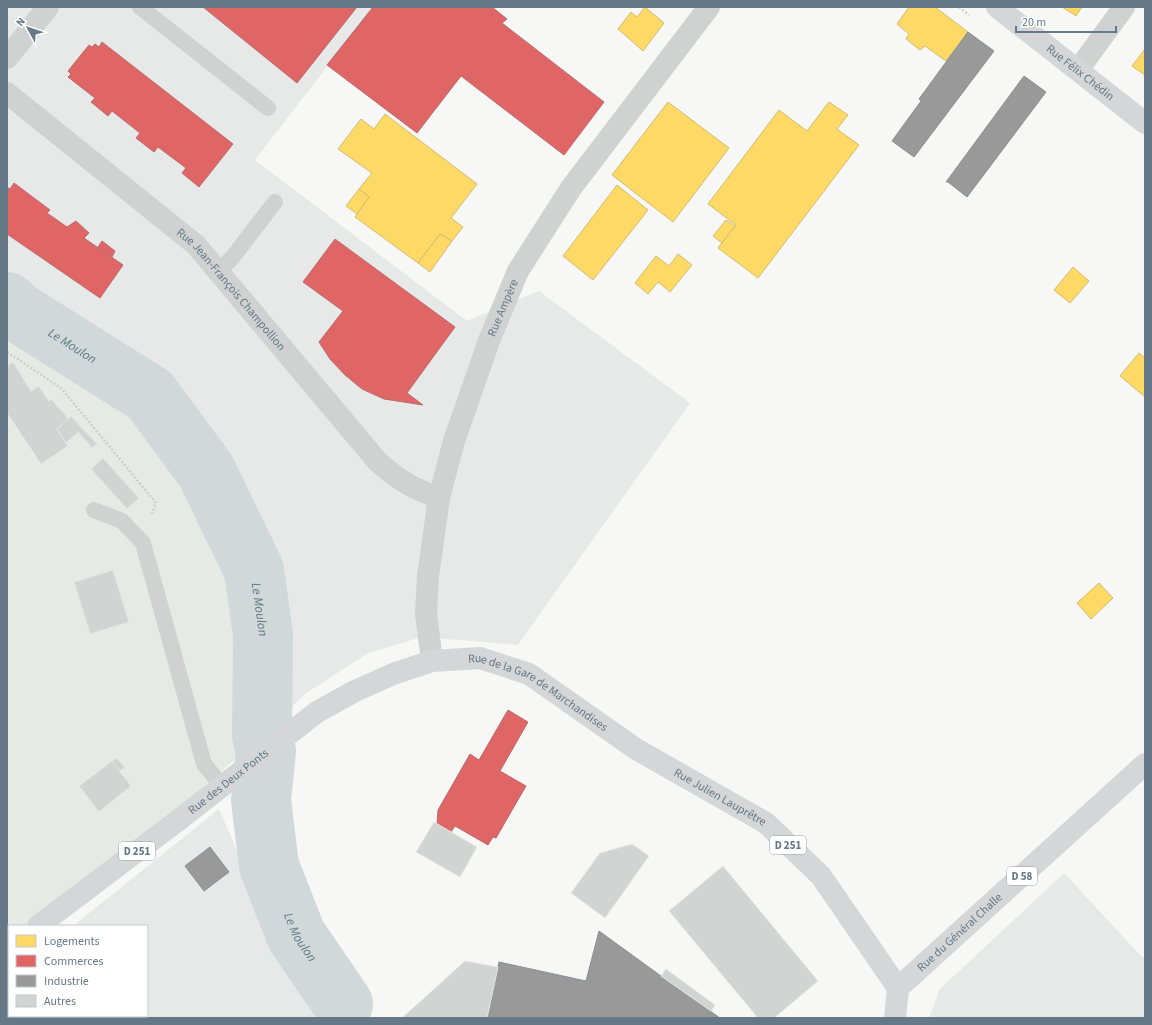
<svg xmlns="http://www.w3.org/2000/svg" width="1152" height="1025" viewBox="0 0 1152 1025" font-family="'Source Sans 3',sans-serif">
  <style>
    .built { fill: #e7e8e8 }
    .green { fill: #e6eae4 }
    .homes { fill: #ffd966; stroke: #d1bc70 }
    .shops { fill: #e06666; stroke: #bb6b70 }
    .industry { fill: #999; stroke: #898f94 }
    .lines { fill: none; stroke-linecap: round; stroke-linejoin: round }
    .river { stroke: #d0d8da; stroke-width: 60 }
    .building { fill: #d2d3d3; stroke: #e6e6e6 }
    .path { stroke: #cccecf; stroke-width: 2.5; stroke-dasharray: 2 2; stroke-linecap: butt }
    .lane { stroke: #d0d2d2; stroke-width: 16 }
    .street { stroke: #d0d2d2; stroke-width: 22 }
    .secondary { stroke: #d4d6d8; stroke-width: 22 }
    .primary { stroke: #d4d6d8; stroke-width: 22 }
    .labels { text-anchor: middle; dominant-baseline: central; stroke-width: 4; stroke-linejoin: round; paint-order: stroke }
    .shield { fill: #fff; stroke: #93a0ab; stroke-width: 1 }
    .shield-label { font-size: 11px; font-weight: bold; fill: #657887 }
    .street-label { font-size: 12px; fill: #657887; stroke: #fff }
    .water-label { font-size: 13px; font-style: italic; fill: #617a83; stroke: #fff }
  </style>
  <rect width="100%" height="100%" fill="#f7f7f6"/>
  <!-- built -->
  <g class="built">
    <path d="M7,7H373L255,160L467,321L539,291L690,403L518,645L422,637L368,653L305,694L262,736L263,635L150,395L18,312L7,302Z"/>
    <path d="M219,809L248,876L316,1001L336,1018H7V978L9,977V1016H147V926H73Z"/>
    <path d="M1064,873L1142,957L1145,956V1018H929L940,989Z"/>
  </g>
  <!-- green -->
  <path class="green" d="M7,302L19,312L150,395L206,471L254,570L263,635L262,736L42,926H9V955L7,956Z"/>
  <!-- homes -->
  <g class="homes">
    <path d="M645,7L664,23L643,51L618,29L631,12L637,17Z"/>
    <path d="M909,7H935L968,32L946,61L925,46L920,50L906,39L909,34L897,24Z"/>
    <path d="M1062,7H1082L1076,16Z"/>
    <path d="M1145,49V75L1132,66Z"/>
    <path d="M668,102L729,148L673,222L612,175Z"/>
    <path d="M829,102L848,115L837,129L859,145L758,278L718,248L736,225L708,204L779,110L807,131Z"/>
    <path d="M385,114L477,184L451,218L463,227L452,241L440,234L418,263L355,217L369,197L359,189L372,173L338,149L361,119L374,129Z"/>
    <path d="M617,185L648,210L593,280L563,256Z"/>
    <path d="M359,189L369,197L357,214L346,206Z"/>
    <path d="M726,220L735,226L722,243L713,236Z"/>
    <path d="M440,234L452,241L430,272L418,263Z"/>
    <path d="M678,254L692,265L670,292L658,282L648,294L635,283L656,256L669,266Z"/>
    <path d="M1073,267L1089,281L1070,303L1054,290Z"/>
    <path d="M1139,353L1145,358V397L1120,376Z"/>
    <path d="M1099,583L1113,598L1091,619L1077,603Z"/>
  </g>
  <!-- shops -->
  <g class="shops">
    <path d="M203,7H357L297,83Z"/>
    <path d="M373,7H492L507,19L502,23L604,102L564,155L461,76L417,133L327,65Z"/>
    <path d="M102,42L233,144L199,187L182,173L186,168L158,147L154,152L136,138L140,133L112,111L108,116L91,102L95,98L68,77L71,74L68,71L89,45L92,47L95,44L99,47Z"/>
    <path d="M14,183L50,210L47,213L67,227L76,221L89,233L84,238L123,265L100,298L7,234V187L10,189Z"/>
    <path d="M335,239L455,327L407,393L423,405L384,399L362,389L345,375L330,359L319,342L343,311L303,282Z"/>
    <path d="M102,241L115,251L112,257L98,247Z"/>
    <path d="M508,710L528,722L500,771L526,786L496,838L493,837L488,845L455,826L451,832L437,824L438,810L470,754L479,760Z"/>
  </g>
  <!-- industry -->
  <g class="industry">
    <path d="M968,32L994,51L914,157L892,141L921,101L919,99Z"/>
    <path d="M1024,76L1046,92L967,197L948,182H946Z"/>
    <path d="M210,847L229,872L204,891L185,866Z"/>
    <path d="M599,931L661,976L720,1018H487L499,962L586,981Z"/>
  </g>
  <g class="lines">
    <!-- river -->
    <path class="river" id="s1" d="M7,302L18,312L150,395L206,471L254,570L263,635L262,736L266,751L261,800L269,866L296,935L343,1004"/>
  </g>
  <!-- building -->
  <g class="building">
    <path d="M13,362L31,391L39,386L49,401L51,399L69,419L57,429L68,446L41,464L7,413V366Z"/>
    <path d="M71,416L97,444L92,448L78,432L66,443L57,429Z"/>
    <path d="M103,458L139,498L127,509L91,469Z"/>
    <path d="M113,570L129,622L90,634L74,582Z"/>
    <path d="M117,758L125,768L119,771L112,761Z"/>
    <path d="M112,761L131,786L99,812L79,786Z"/>
    <path d="M434,822L477,847L460,877L416,852Z"/>
    <path d="M632,844L649,856L605,918L571,893L600,853Z"/>
    <path d="M723,866L818,981L774,1018H758L669,911Z"/>
    <path d="M465,961L498,967L487,1018H402Z"/>
    <path d="M666,969L715,1005L711,1011L661,976Z"/>
  </g>
  <g class="lines">
    <!-- path -->
    <g class="path">
      <path d="M959,7L969,15"/>
      <path d="M7,352L61,388L156,503L152,514"/>
    </g>
    <!-- lane -->
    <g class="lane">
      <path d="M140,7L268,108"/>
      <path d="M218,272L232,258L275,202"/>
      <path d="M94,510L122,521L143,543L204,764L222,786"/>
    </g>
    <!-- street -->
    <g class="street">
      <path d="M7,58L48,7"/>
      <path d="M1078,70L1124,7"/>
      <path id="s2" d="M7,93L196,245L378,462C400,481 412,488 439,498"/>
      <path id="s3" d="M432,661L426,614L428,576L439,498L454,441L490,338L518,271L571,188L709,7"/>
    </g>
    <!-- secondary -->
    <g class="secondary">
      <path id="s4" d="M997,7L1145,123"/>
      <path d="M895,1018L898,988"/>
    </g>
    <!-- primary -->
    <g class="primary">
      <path id="s5" d="M38,926L180,819L317,712L355,691L393,674L432,661L480,658L529,674L636,749L766,823L821,876L898,988L1145,764"/>
      <path d="M7,949L9,948"/>
    </g>
  </g>
  <g class="labels">
    <!-- shield labels -->
    <g class="shield">
      <rect x="770" y="836" width="36" height="18" rx="3"/>
      <rect x="119" y="842" width="36" height="18" rx="3"/>
      <rect x="1007" y="867" width="30" height="18" rx="3"/>
    </g>
    <g class="shield-label">
      <text x="788" y="845">D 251</text>
      <text x="137" y="851">D 251</text>
      <text x="1022" y="876">D 58</text>
    </g>
    <!-- street labels -->
    <g class="street-label">
      <text stroke="none"><textPath href="#s4" startOffset="106">Rue Félix Chédin</textPath></text>
      <text stroke="none"><textPath href="#s2" startOffset="299">Rue Jean-François Champollion</textPath></text>
      <text stroke="none"><textPath href="#s3" startOffset="365">Rue Ampère</textPath></text>
      <text stroke="none"><textPath href="#s5" startOffset="593">Rue de la Gare de Marchandises</textPath></text>
      <text stroke="none"><textPath href="#s5" startOffset="239">Rue des Deux Ponts</textPath></text>
      <text stroke="none"><textPath href="#s5" startOffset="805">Rue Julien Lauprêtre</textPath></text>
      <text stroke="none"><textPath href="#s5" startOffset="1153">Rue du Général Challe</textPath></text>
    </g>
    <!-- water labels -->
    <g class="water-label">
      <text stroke="none"><textPath href="#s1" startOffset="79">Le Moulon</textPath></text>
      <text stroke="none"><textPath href="#s1" startOffset="415">Le Moulon</textPath></text>
      <text stroke="none"><textPath href="#s1" startOffset="751">Le Moulon</textPath></text>
    </g>
  </g>
  <!-- border -->
  <rect width="1152" height="1025" fill="none" stroke="#657887" stroke-width="16"/>
  <!-- legend -->
  <rect x="8" y="925" width="140" height="92" fill="#ffffff" stroke="#c1c9cf"/>
  <rect x="16" y="935" width="20" height="12" fill="#ffd966" stroke="#c1c9cf"/>
  <text x="44" y="945" font-size="12" fill="#657887">Logements</text>
  <rect x="16" y="955" width="20" height="12" fill="#e06666" stroke="#c1c9cf"/>
  <text x="44" y="965" font-size="12" fill="#657887">Commerces</text>
  <rect x="16" y="975" width="20" height="12" fill="#999999" stroke="#c1c9cf"/>
  <text x="44" y="985" font-size="12" fill="#657887">Industrie</text>
  <rect x="16" y="995" width="20" height="12" fill="#d2d3d3" stroke="#c1c9cf"/>
  <text x="44" y="1005" font-size="12" fill="#657887">Autres</text>
  <!-- north arrow -->
  <g transform="translate(28 28) rotate(310)" stroke="#ffffff" stroke-width="3" paint-order="stroke">
  <path d="M0-3L7 15L0 10L-7 15Z" fill="#657887"/>
  <text y="-6" font-size="11" font-weight="bold" text-anchor="middle" fill="#657887">N</text>
  </g>
  <!-- scale -->
  <path d="M1016 26v6h100v-6" fill="none" stroke="#657887" stroke-width="2"/>
  <text x="1022" y="26" font-size="12" fill="#657887" stroke="#ffffff" stroke-width="3" paint-order="stroke">20 m</text>
</svg>
